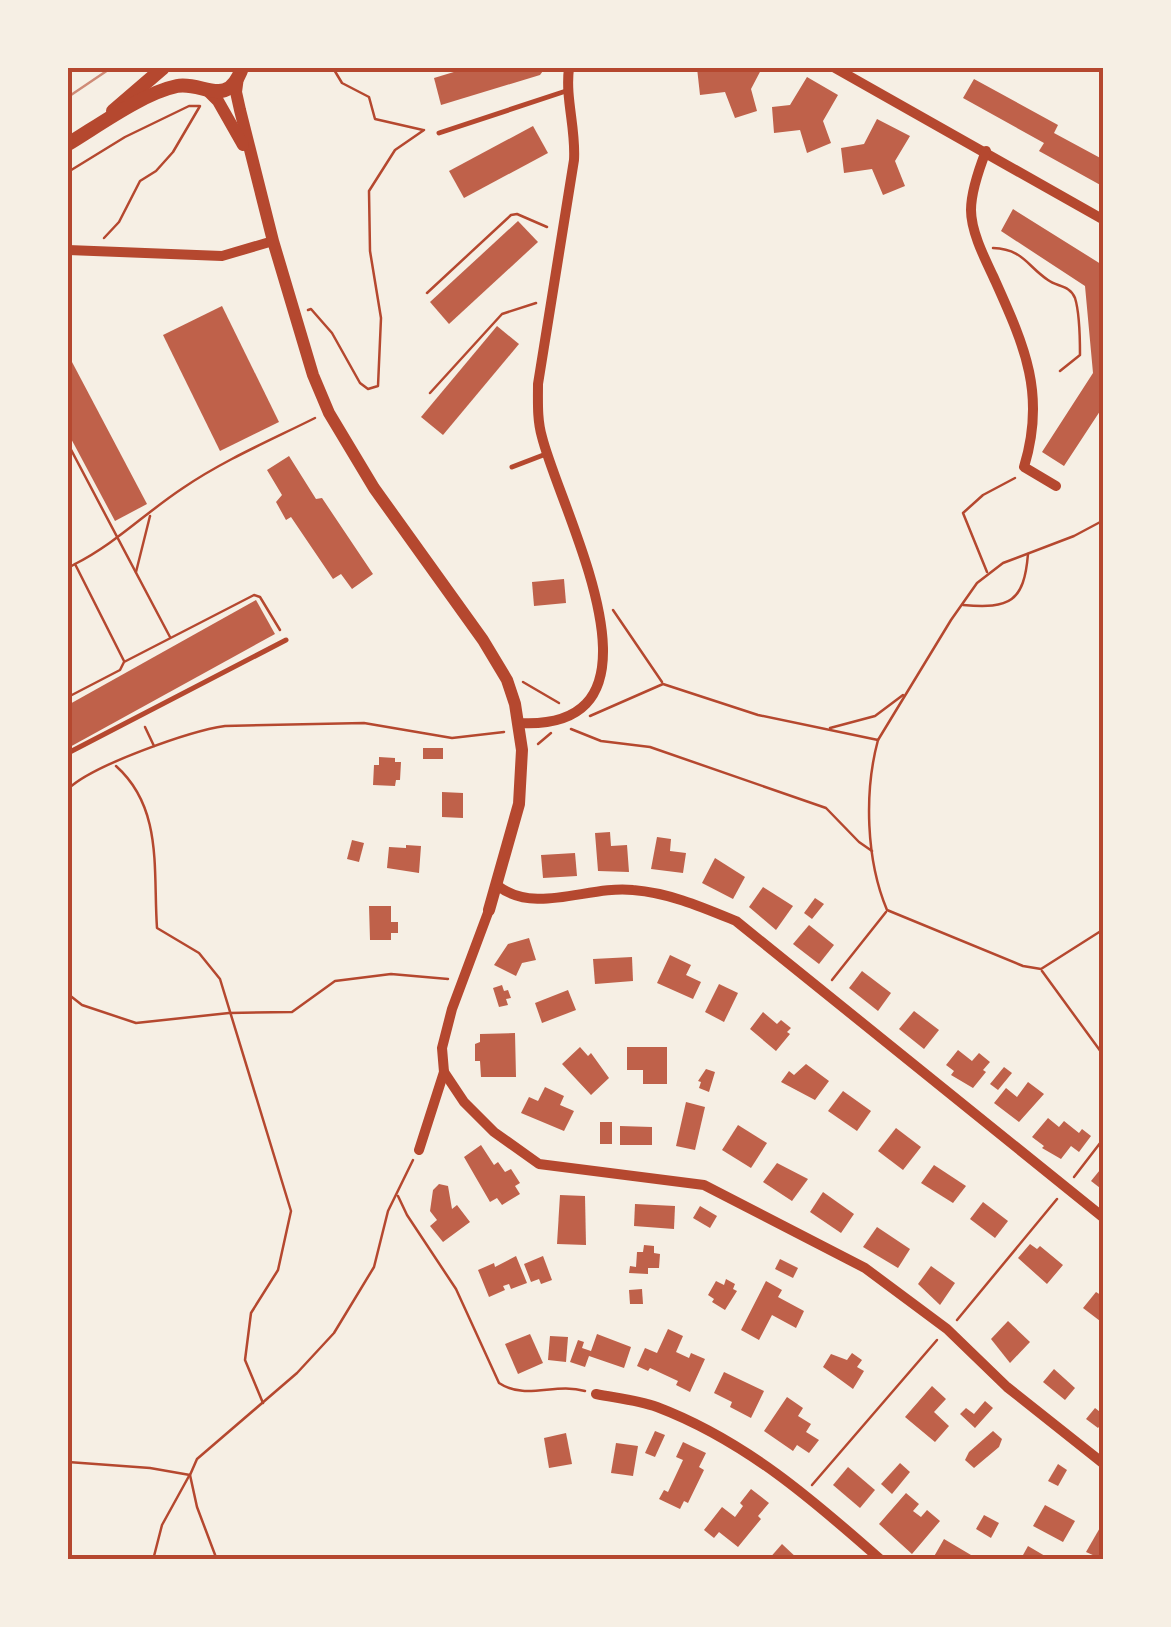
<svg xmlns="http://www.w3.org/2000/svg" width="1171" height="1627" viewBox="0 0 1171 1627" font-family="'Nunito Sans',sans-serif">
  <style>
    .building { fill: #bf614a }
    .lines { fill: none; stroke-linecap: round; stroke-linejoin: round }
    .path { stroke: #b5482f; stroke-width: 2.5 }
    .service { stroke: #b5482f; stroke-width: 5 }
    .minor { stroke: #b5482f; stroke-width: 10 }
    .tertiary { stroke: #b5482f; stroke-width: 12 }
    .secondary { stroke: #b5482f; stroke-width: 14 }
    .tram { stroke: #cf8b77; stroke-width: 2.5 }
    .neatline { fill: none; stroke: #b5482f; stroke-width: 4 }
  </style>
  <rect width="100%" height="100%" fill="#f6efe4"/>
  <!-- building -->
  <g class="building">
    <path d="M467,68H545L540,75L441,105L434,78Z"/>
    <path d="M697,68H762L751,89L757,111L735,118L725,92L700,95Z"/>
    <path d="M807,77L838,95L823,121L831,143L807,153L800,130L774,133L772,107L790,105Z"/>
    <path d="M974,79L1058,125L1054,133L1104,160V187L1039,151L1044,143L963,98Z"/>
    <path d="M877,119L910,136L895,161L905,186L883,195L872,169L844,173L841,148L864,144Z"/>
    <path d="M533,126L548,153L464,198L449,171Z"/>
    <path d="M1013,209L1104,266V405L1064,466L1042,452L1093,373L1085,286L1001,231Z"/>
    <path d="M518,221L538,242L449,324L430,302Z"/>
    <path d="M222,306L279,422L220,451L163,335Z"/>
    <path d="M497,326L519,344L443,435L421,417Z"/>
    <path d="M72,362L147,504L115,521L68,433V364Z"/>
    <path d="M289,456L316,499L322,498L373,574L352,589L341,574L333,579L291,517L286,520L276,502L282,495L267,470Z"/>
    <path d="M564,579L566,603L534,606L532,582Z"/>
    <path d="M256,600L275,634L68,748V705Z"/>
    <rect x="423" y="748" width="20" height="11"/>
    <path d="M379,757L395,758V762H401L400,780H396L395,786L373,785L374,765H379Z"/>
    <path d="M442,792L463,793V818L442,817Z"/>
    <path d="M610,832L611,846L627,845L629,872L598,871L595,833Z"/>
    <path d="M657,837L671,839L670,851L686,853L683,873L651,869Z"/>
    <path d="M352,840L364,843L359,862L347,859Z"/>
    <path d="M406,845L421,846L419,873L387,868L389,847L406,848Z"/>
    <path d="M575,853L577,876L543,878L541,855Z"/>
    <path d="M715,858L745,877L733,899L702,883Z"/>
    <path d="M763,887L793,906L776,930L749,907Z"/>
    <path d="M815,898L824,904L812,919L804,913Z"/>
    <path d="M369,906H391V922H398V933H391V940H370Z"/>
    <path d="M809,925L834,945L819,964L793,944Z"/>
    <path d="M529,938L536,960L522,963L516,976L494,965L508,944Z"/>
    <path d="M670,955L691,965L686,975L701,982L693,999L657,983Z"/>
    <path d="M632,957L633,981L595,984L593,959Z"/>
    <path d="M862,971L891,993L878,1011L849,988Z"/>
    <path d="M719,984L738,993L724,1022L705,1012Z"/>
    <path d="M502,985L504,991L508,990L511,998L506,999L508,1005L499,1007L493,988Z"/>
    <path d="M568,990L576,1010L542,1023L535,1003Z"/>
    <path d="M914,1011L939,1030L924,1049L899,1029Z"/>
    <path d="M763,1012L777,1024L781,1020L791,1028L787,1032L790,1034L776,1051L750,1029Z"/>
    <path d="M515,1033L516,1077H481L480,1061H475V1044L480,1042V1034Z"/>
    <path d="M580,1047L588,1056L591,1053L609,1078L591,1095L562,1064Z"/>
    <path d="M627,1047H667V1084H643V1070H627Z"/>
    <path d="M958,1050L972,1061L979,1053L990,1062L983,1070L986,1072L973,1088L951,1075L954,1071L946,1065Z"/>
    <path d="M806,1064L829,1081L815,1100L781,1082L789,1071L794,1075Z"/>
    <path d="M1004,1067L1012,1073L998,1090L990,1084Z"/>
    <path d="M706,1069L715,1072L709,1092L699,1088L701,1082L698,1081Z"/>
    <path d="M1028,1082L1044,1094L1019,1122L994,1103L1006,1088L1017,1097Z"/>
    <path d="M545,1087L564,1096L560,1105L574,1111L564,1131L521,1113L529,1097L538,1101Z"/>
    <path d="M843,1091L871,1111L857,1131L828,1111Z"/>
    <path d="M686,1102L705,1107L695,1150L676,1146Z"/>
    <path d="M1048,1118L1059,1127L1064,1121L1079,1133L1082,1129L1091,1136L1079,1152L1071,1146L1061,1159L1042,1148L1044,1146L1032,1137Z"/>
    <rect x="600" y="1122" width="12" height="22"/>
    <path d="M738,1125L767,1143L751,1168L722,1150Z"/>
    <path d="M620,1126L652,1127V1145H620Z"/>
    <path d="M896,1128L921,1147L903,1170L878,1151Z"/>
    <path d="M481,1145L494,1165L498,1162L505,1172L511,1169L520,1183L515,1186L520,1194L502,1205L497,1198L490,1202L464,1157Z"/>
    <path d="M777,1163L808,1179L792,1201L763,1182Z"/>
    <path d="M934,1165L966,1186L953,1203L921,1183Z"/>
    <path d="M1104,1165V1191L1091,1181Z"/>
    <path d="M439,1184L448,1186L452,1209L457,1205L470,1222L443,1242L430,1226L437,1220L430,1211L433,1190Z"/>
    <path d="M823,1192L854,1214L841,1233L810,1212Z"/>
    <path d="M560,1195L585,1196L586,1245L557,1244Z"/>
    <path d="M983,1202L1008,1221L995,1238L970,1219Z"/>
    <path d="M635,1204L675,1206L674,1229L634,1226Z"/>
    <path d="M700,1206L717,1216L710,1228L693,1218Z"/>
    <path d="M877,1227L910,1249L898,1268L863,1247Z"/>
    <path d="M1030,1244L1037,1249L1040,1246L1063,1265L1047,1284L1018,1258Z"/>
    <path d="M644,1245L654,1246V1253L660,1254L659,1268H648V1274L629,1273L630,1266L636,1267L637,1252H643Z"/>
    <path d="M516,1256L527,1283L511,1289L509,1284L503,1286L505,1290L489,1297L478,1270L494,1263L495,1267Z"/>
    <path d="M543,1256L552,1280L541,1284L539,1279L531,1282L524,1264Z"/>
    <path d="M780,1259L798,1268L793,1278L775,1269Z"/>
    <path d="M931,1266L955,1283L940,1305L918,1284Z"/>
    <path d="M726,1279L735,1284L733,1289L737,1291L725,1310L712,1302L714,1299L708,1295L716,1281L724,1285Z"/>
    <path d="M766,1281L782,1290L778,1297L804,1311L796,1328L772,1315L759,1340L741,1330Z"/>
    <path d="M642,1289L643,1304H630L629,1290Z"/>
    <path d="M1096,1292L1104,1297V1324L1083,1308Z"/>
    <path d="M1008,1321L1030,1342L1010,1363L991,1339Z"/>
    <path d="M668,1329L683,1336L676,1352L689,1358L691,1353L705,1359L690,1392L676,1385L678,1381L650,1368L648,1371L637,1366L645,1348L657,1353Z"/>
    <path d="M530,1334L543,1363L518,1374L505,1344Z"/>
    <path d="M597,1334L631,1347L624,1368L589,1356L585,1367L570,1362L578,1340L584,1342L582,1348L591,1351Z"/>
    <path d="M550,1336L568,1337L566,1362L548,1360Z"/>
    <path d="M852,1353L862,1360L857,1367L864,1371L853,1389L823,1367L831,1354L847,1360Z"/>
    <path d="M1054,1369L1075,1388L1065,1400L1043,1382Z"/>
    <path d="M724,1372L764,1391L751,1418L730,1407L732,1402L714,1393Z"/>
    <path d="M932,1386L946,1399L934,1412L949,1426L935,1442L905,1417Z"/>
    <path d="M787,1397L803,1408L798,1416L811,1424L806,1432L819,1440L809,1453L797,1445L793,1451L764,1431Z"/>
    <path d="M985,1401L993,1408L975,1428L960,1414L966,1408L974,1414Z"/>
    <path d="M1095,1408L1104,1415V1421L1098,1428L1086,1419Z"/>
    <path d="M655,1431L665,1435L655,1457L645,1453Z"/>
    <path d="M993,1431L1002,1439L999,1447L974,1468L965,1460L969,1452Z"/>
    <path d="M566,1433L572,1464L549,1468L544,1438Z"/>
    <path d="M683,1442L706,1453L699,1467L704,1470L688,1503L684,1501L680,1509L659,1499L664,1490L668,1492L683,1460L676,1457Z"/>
    <path d="M616,1443L638,1446L633,1476L611,1473Z"/>
    <path d="M900,1463L910,1472L892,1494L881,1484Z"/>
    <path d="M1058,1464L1067,1470L1058,1486L1048,1481Z"/>
    <path d="M848,1467L875,1490L860,1508L833,1485Z"/>
    <path d="M751,1489L769,1503L758,1516L761,1519L738,1547L719,1532L714,1538L704,1530L722,1507L735,1517L743,1506L740,1503Z"/>
    <path d="M906,1493L919,1504L913,1511L921,1517L927,1510L940,1521L912,1554L879,1524Z"/>
    <path d="M1045,1505L1075,1521L1063,1542L1033,1526Z"/>
    <path d="M984,1515L999,1523L991,1538L976,1529Z"/>
    <path d="M1101,1526L1104,1527V1560L1086,1552Z"/>
    <path d="M944,1539L971,1555L980,1560H932Z"/>
    <path d="M782,1544L799,1560H768Z"/>
    <path d="M1028,1546L1045,1556L1043,1560H1025L1027,1557L1023,1555Z"/>
  </g>
  <g class="lines">
    <!-- path -->
    <g class="path">
      <path d="M333,68L342,83L369,97L375,119L423,130"/>
      <path d="M68,172L125,137L189,106H199"/>
      <path d="M104,238L119,222L140,181L156,171L173,152L200,106"/>
      <path d="M993,248C1023,249 1027,266 1048,280C1057,287 1070,285 1075,298C1080,314 1080,338 1080,355L1060,371"/>
      <path d="M427,293L511,215L517,214L547,227"/>
      <path d="M308,310L311,309L332,333L360,383L368,389L378,386L381,318L370,251L369,191L395,150L424,130"/>
      <path d="M430,393L502,314L536,303"/>
      <path d="M68,444L170,637"/>
      <path d="M75,564C115,544 145,513 183,488C224,460 271,440 315,418"/>
      <path d="M68,568L75,564L124,661"/>
      <path d="M136,572L150,516"/>
      <path d="M987,572L963,513L983,495L1015,478"/>
      <path d="M963,605C1010,609 1024,602 1028,554"/>
      <path d="M613,610L662,682"/>
      <path d="M523,682L559,703"/>
      <path d="M68,697L120,670L124,662L254,595L260,597L280,630"/>
      <path d="M590,716L663,684L758,715L878,740L951,620L977,583L1003,563L1074,536L1104,520"/>
      <path d="M145,727L154,746"/>
      <path d="M830,728L875,716L903,695"/>
      <path d="M571,729L601,741L650,747L826,808L859,842L872,851"/>
      <path d="M878,740C864,792 866,860 887,910L1023,966L1041,969L1104,929"/>
      <path d="M538,744L551,733"/>
      <path d="M116,766C163,808 153,869 157,928L199,953L220,979L291,1211L278,1270L251,1313L245,1360L263,1403"/>
      <path d="M68,789C93,765 190,731 225,726L364,723L452,738L504,732"/>
      <path d="M1042,971L1104,1056"/>
      <path d="M832,980L886,912"/>
      <path d="M68,994L82,1005L136,1023L229,1013L292,1012L335,981L391,974L448,979"/>
      <path d="M1074,1177L1104,1138"/>
      <path d="M398,1196L407,1215L456,1289L499,1383C526,1401 555,1382 585,1391"/>
      <path d="M957,1320L1057,1199"/>
      <path d="M68,1462L150,1468L190,1475L197,1459L297,1373L334,1333L374,1267L388,1211L413,1160"/>
      <path d="M190,1475L197,1507L217,1560"/>
      <path d="M812,1485L937,1340"/>
      <path d="M153,1560L162,1525L189,1476"/>
    </g>
    <!-- service -->
    <g class="service">
      <path d="M439,133L566,91"/>
      <path d="M512,467L546,454"/>
      <path d="M68,753L286,640"/>
    </g>
    <!-- minor -->
    <g class="minor">
      <path d="M835,68L1104,220"/>
      <path d="M986,151C979,169 971,191 971,210C971,231 984,257 993,276C1023,343 1047,392 1024,467L1056,486"/>
      <path d="M68,250L222,256L273,241"/>
      <path d="M519,723C682,732 561,513 542,437C537,420 538,402 538,384L574,160C576,128 565,99 569,68"/>
      <path d="M498,886C536,915 589,885 633,890C670,893 702,907 736,921L1104,1218"/>
      <path d="M444,1072L464,1102L494,1132L539,1164L704,1185L865,1268L947,1329L1007,1387L1104,1464"/>
      <path d="M419,1150L444,1072L442,1048L452,1009L489,910"/>
      <path d="M596,1394C616,1398 638,1400 657,1407C744,1440 812,1499 881,1560"/>
    </g>
    <!-- tertiary -->
    <g class="tertiary">
      <path d="M238,77L236,92L240,110L273,241L313,375L329,413L374,488L483,640L507,680L515,704L522,750L519,804L489,910"/>
      <path d="M209,92L218,101L243,145"/>
    </g>
    <!-- secondary -->
    <g class="secondary">
      <path d="M113,111L163,68"/>
      <path d="M68,144C98,126 143,93 177,86C203,81 227,110 242,68"/>
    </g>
    <!-- tram -->
    <path class="tram" d="M68,97L111,68"/>
  </g>
  <!-- border -->
  <rect width="1171" height="1627" fill="none" stroke="#f6efe4" stroke-width="140"/>
  <rect x="70" y="70" width="1031" height="1487" class="neatline"/>
</svg>
